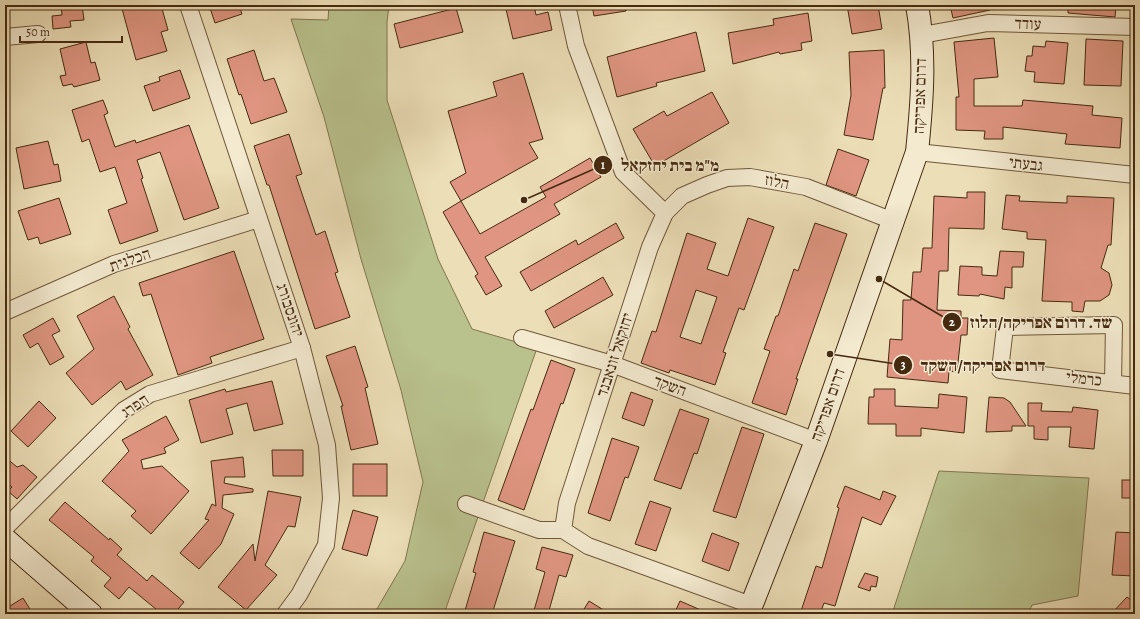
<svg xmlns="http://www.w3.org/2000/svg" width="1140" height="619" viewBox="0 0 1140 619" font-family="Alegreya,'Frank Ruhl Libre',serif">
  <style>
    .green { fill: #b9c18d; stroke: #80764e }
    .building { fill: #df9581; stroke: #462a10; fill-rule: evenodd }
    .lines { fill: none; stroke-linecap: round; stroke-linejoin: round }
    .street-casing { stroke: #70573a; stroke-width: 18 }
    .secondary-casing { stroke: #462a10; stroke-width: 24 }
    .street { stroke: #f3ead0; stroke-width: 16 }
    .secondary { stroke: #f3ead0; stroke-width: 22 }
    .labels { text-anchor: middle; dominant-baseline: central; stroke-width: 3; stroke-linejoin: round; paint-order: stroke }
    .street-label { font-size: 16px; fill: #462a10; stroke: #f3ead0 }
    .leader { fill: none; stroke: #462a10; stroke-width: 1.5 }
    .callout-dot { fill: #462a10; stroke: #f3ead0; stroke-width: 1.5 }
    .mark-label { font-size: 12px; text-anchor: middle; font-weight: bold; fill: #fff }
    .callout-label { font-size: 17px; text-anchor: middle; font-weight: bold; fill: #462a10; stroke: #f3ead0; stroke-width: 3; stroke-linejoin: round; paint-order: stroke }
  </style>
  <rect width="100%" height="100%" fill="#ecdeb7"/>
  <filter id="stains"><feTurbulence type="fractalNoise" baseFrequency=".005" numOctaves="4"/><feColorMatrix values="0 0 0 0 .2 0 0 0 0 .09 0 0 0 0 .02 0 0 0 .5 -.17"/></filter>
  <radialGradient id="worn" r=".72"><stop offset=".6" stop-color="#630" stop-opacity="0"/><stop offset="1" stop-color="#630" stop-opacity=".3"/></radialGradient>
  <!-- green -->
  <g class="green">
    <path d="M329,5H389L387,22V100L438,259L472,329L537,348L444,614H374L405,561L423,482L401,390L361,259L324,117L291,19L328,20Z"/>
    <path d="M939,471L1089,478L1078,596L1032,605L1028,614H892Z"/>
  </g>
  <!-- building -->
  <g class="building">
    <path d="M61,5H82L84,20L70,21L71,27L53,29L52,16L62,15Z"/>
    <path d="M121,5H161L168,30L161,32L167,51L136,60Z"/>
    <path d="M209,5H239L242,14L215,23Z"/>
    <path d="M505,5H534L536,15L548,12L552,30L513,39Z"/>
    <path d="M592,5H625L626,11L594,16Z"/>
    <path d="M847,5H878L882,29L852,34Z"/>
    <path d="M950,5H989L990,10L953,18Z"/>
    <path d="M1068,5H1116L1115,17L1068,13Z"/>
    <path d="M456,8L463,32L400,48L394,24Z"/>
    <path d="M808,13L812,41L801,43L802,50L780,54L779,52L733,64L728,33L774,25L773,19Z"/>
    <path d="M696,32L705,71L656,83L657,86L617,97L607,57Z"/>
    <path d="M994,38L998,77L974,79V106H1022L1023,100L1093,106L1092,115L1122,118L1120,148L1065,144L1067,134L1003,127V139H984L985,131L956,130V97H959L954,42Z"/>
    <path d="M1086,39L1123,41L1121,86L1084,85Z"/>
    <path d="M1046,41L1068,43L1064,84L1034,82L1035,72L1025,71L1027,56H1032L1033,46L1045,47Z"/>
    <path d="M86,42L91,63L95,62L100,80L74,87L72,84L63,86L60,76L66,75L60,49Z"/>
    <path d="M254,50L264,81L274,78L287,112L251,124L241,94L239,95L227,59Z"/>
    <path d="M884,50L885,88H883L873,140L844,135L851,95L849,52Z"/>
    <path d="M180,70L190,98L153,111L144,86L160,81L159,77Z"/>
    <path d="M523,73L543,139L529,143L538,158L461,201L450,182L466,173L448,111L497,96L493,82Z"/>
    <path d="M712,92L729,123L655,166L633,129L664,111L667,116Z"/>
    <path d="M103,100L108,113L104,115L115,147L135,140L136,143L189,125L219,208L184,220L160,152L137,160L143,178L141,179L158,231L120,244L108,210L127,203L115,167L100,172L89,139L82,142L72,110Z"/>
    <path d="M289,134L302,174L296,176L316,235L325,231L338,272L335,273L350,317L315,329L269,185H267L254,146Z"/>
    <path d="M48,141L54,165L58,164L61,181L24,189L16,148Z"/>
    <path d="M838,149L869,160L856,196L826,185Z"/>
    <path d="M590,158L601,177L554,204L560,214L485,257L502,286L486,295L475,276L478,274L443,212L461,201L480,234L546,197L540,187Z"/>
    <path d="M967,192H985L984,229L949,228L948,271H939L937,310L961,311V318H968L967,335H961L957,372L949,371L948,383L887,377L890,339L902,340L903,300H911L913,272H921L923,248H932L934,196L967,198Z"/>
    <path d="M1006,195L1020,196L1019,201L1067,203V196L1114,198L1111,245H1108L1101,268L1109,273L1112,285L1109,295L1100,301H1085L1083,312L1072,311V302L1042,301L1046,240L1027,239V232L1002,229Z"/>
    <path d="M59,198L71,234L40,244L38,237L28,240L18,211Z"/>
    <path d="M748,218L774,227L744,310L739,308L723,352L726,353L715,385L670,370L669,373L641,363L652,331L656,332L687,233L716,243L707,269L728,276ZM696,290L717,297L701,344L680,337Z"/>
    <path d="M616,223L624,238L531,291L520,272L576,240L578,245Z"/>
    <path d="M815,223L847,234L796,379H798L786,415L752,403L770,351L764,349L776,316H778L794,269L798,271Z"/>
    <path d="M234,251L264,339L210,357L212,363L178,375L151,294L143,296L139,283Z"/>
    <path d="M1000,251L1024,252L1023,267H1012V288L1005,287L1004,299L980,294L979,296L958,295L960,266L982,267V275L997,276Z"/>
    <path d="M603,277L613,295L554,328L545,311Z"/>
    <path d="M114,296L130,327L128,329L153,375L126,390L121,381L92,405L66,373L94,349L77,316Z"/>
    <path d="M53,318L60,331L52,335L64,357L50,365L38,343L30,348L23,335Z"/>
    <path d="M355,346L368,387L365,388L378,444L351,450L341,406H343L326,356Z"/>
    <path d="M551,360L575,369L563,404L561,403L524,510L498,500L531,409L533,410Z"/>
    <path d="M272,381L283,424L254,431L247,403L226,409L233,434L201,443L189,400L225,389L226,392Z"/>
    <path d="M874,389H895V406L938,408L939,394L967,397L964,433L921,428V436H896V424H868L869,397H874Z"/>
    <path d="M631,392L653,400L644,426L622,418Z"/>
    <path d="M989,397L1004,398L1010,402L1026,426H1012V431L986,432Z"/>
    <path d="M39,401L56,418L28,447L11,431Z"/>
    <path d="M1028,403H1042L1041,411L1072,412L1073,407L1098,410L1094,449L1069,447L1071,427H1048V440L1034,439V426H1028Z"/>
    <path d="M680,409L709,419L697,454L694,453L681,489L654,480Z"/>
    <path d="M166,416L179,440L164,448L166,453L141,460L143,469L162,466L189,491L151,534L131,516L136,511L102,481L129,451L122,440Z"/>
    <path d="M742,427L764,434L736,518L713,511Z"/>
    <path d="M612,438L639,447L628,478L625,477L610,521L588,513Z"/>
    <path d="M272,450H303V476H273Z"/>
    <path d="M5,457L17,467L23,465L37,477L17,499L8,491L12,487L5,481Z"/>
    <path d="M243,457L245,477H225L224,483L253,489V492L223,495L222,508L234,514L221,544L199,569L180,553L209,520L205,519L212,504L216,506L211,461Z"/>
    <rect x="353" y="464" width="34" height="32"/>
    <rect x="1122" y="480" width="13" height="18"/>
    <path d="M845,486L880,500L883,491L896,496L881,525L862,517L835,606L824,603L820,614H800L816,566L822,568L839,508L837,507Z"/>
    <path d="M268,491L301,497L295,527L288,526L265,565L277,575L246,610L218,587L253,544L255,561Z"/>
    <path d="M650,501L671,508L656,551L635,544Z"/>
    <path d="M65,502L109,540L110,538L122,549L117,555L147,581L152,575L184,602L174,614H162L129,587L119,599L104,586L111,578L91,561L94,557L49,520Z"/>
    <path d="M353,510L378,517L367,556L342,549Z"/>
    <path d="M484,532L515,541L492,614H464L476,573L473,572Z"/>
    <path d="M1116,532L1135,533V576L1112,575Z"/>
    <path d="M712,533L739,543L729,571L702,561Z"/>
    <path d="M542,547L573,555L566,577L559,575L548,614H533L545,572L536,569Z"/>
    <path d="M865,573L878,577L876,587L871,586L870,591L858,587Z"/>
    <path d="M1127,597L1135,603V614H1111Z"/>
    <path d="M23,598L33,614H5V609Z"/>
    <path d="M589,601L610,614H581Z"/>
    <path d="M680,601L710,614H674Z"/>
  </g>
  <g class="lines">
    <!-- street casing -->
    <g class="street-casing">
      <g id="street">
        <path d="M188,5L302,348L327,445L331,498L326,545L299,595L285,614"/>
        <path d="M567,5L576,46L623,172L665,213L650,247L567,503L563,530L588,546L751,605"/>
        <path d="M922,35L988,23L1135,27"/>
        <path d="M5,37L38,34"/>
        <path d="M917,152L1135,175"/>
        <path d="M665,213L682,196L707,185L727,178L750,177L806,187L893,221"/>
        <path d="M5,312L114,264L259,219"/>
        <path d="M522,338L612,364L816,441"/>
        <path d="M1113,383L1114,325L1005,327L1000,370L1135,386"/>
        <path d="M466,504L539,530H563"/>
        <path d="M5,528L124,410L150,394L302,348"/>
      </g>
    </g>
    <!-- secondary casing -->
    <g class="secondary-casing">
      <g id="secondary">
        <path d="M5,539L91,614"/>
        <path d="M748,614L816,441L917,152C922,103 926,54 917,5"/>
      </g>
    </g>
    <!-- street -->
    <use href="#street" class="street"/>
    <!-- secondary -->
    <use href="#secondary" class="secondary"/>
  </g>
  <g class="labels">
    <!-- street labels -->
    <g class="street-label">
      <text transform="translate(1028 24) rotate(2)">עודד</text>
      <text transform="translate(920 96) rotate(-88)">דרום אפריקה</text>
      <text transform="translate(1026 164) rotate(6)">גבעתי</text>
      <text transform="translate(777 182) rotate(11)">הלוז</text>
      <text transform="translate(130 260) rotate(-19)">הכלנית</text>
      <text transform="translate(290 310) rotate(71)">יהונסבורג</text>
      <text transform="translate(615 355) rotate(-72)">יחזקאל זונאבנד</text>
      <text transform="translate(1084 379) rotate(6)">כרמלי</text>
      <text transform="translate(670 386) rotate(20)">השקד</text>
      <text transform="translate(828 405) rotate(-71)">דרום אפריקה</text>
      <text transform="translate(135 406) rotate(-34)">הפרג</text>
    </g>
  </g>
  <!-- callouts -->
  <path class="leader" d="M524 200L603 165M879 279L952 322M830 354L903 365"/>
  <g class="callout-dot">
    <circle cx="524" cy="200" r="4"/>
    <circle cx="879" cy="279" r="4"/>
    <circle cx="830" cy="354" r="4"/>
    <circle cx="603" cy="165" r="10"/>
    <circle cx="952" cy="322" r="10"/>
    <circle cx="903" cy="365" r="10"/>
  </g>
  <g class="mark-label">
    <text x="603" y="169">1</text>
    <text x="952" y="326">2</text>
    <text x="903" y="369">3</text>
  </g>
  <g class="callout-label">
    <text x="670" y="171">מ"מ בית יחזקאל</text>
    <text x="1041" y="328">שד. דרום אפריקה/הלוז</text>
    <text x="983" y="371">דרום אפריקה/השקד</text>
  </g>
  <!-- margin -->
  <rect width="1140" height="619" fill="none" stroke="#ecdeb7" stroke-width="20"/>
  <rect x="6" y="6" width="1128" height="607" fill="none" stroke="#462a10" stroke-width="2"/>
  <rect x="10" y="10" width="1120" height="599" fill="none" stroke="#462a10"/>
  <!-- scale -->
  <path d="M20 36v6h102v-6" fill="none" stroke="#462a10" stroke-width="2"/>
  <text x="26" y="36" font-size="12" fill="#462a10" stroke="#f3ead0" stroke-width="3" paint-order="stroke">50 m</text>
  <rect width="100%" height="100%" filter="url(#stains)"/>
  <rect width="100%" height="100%" fill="url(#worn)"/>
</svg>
